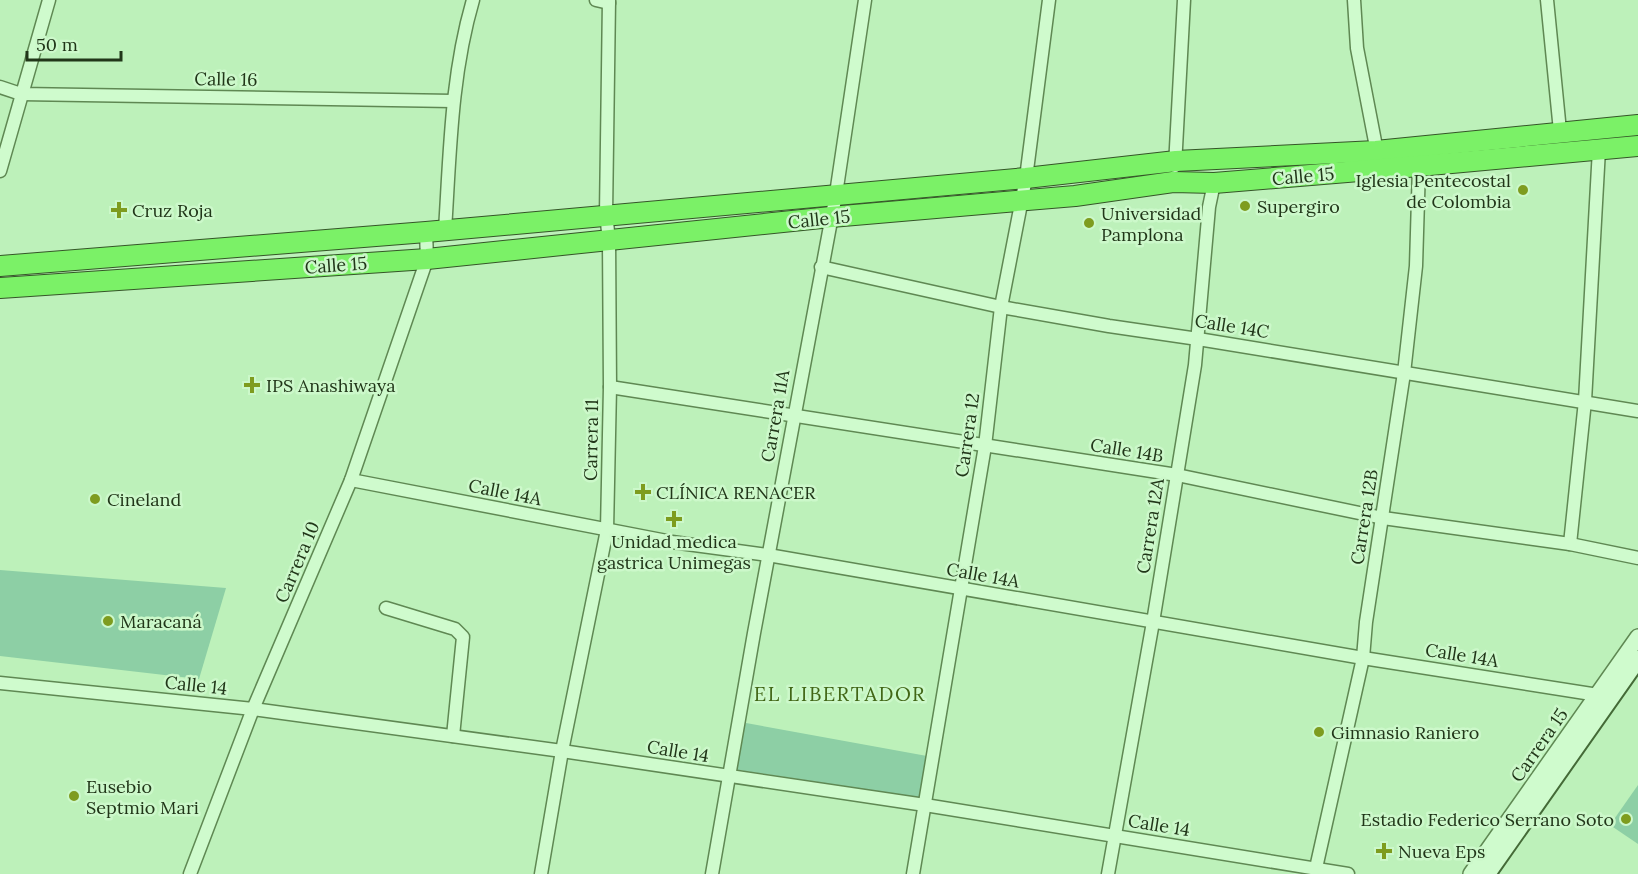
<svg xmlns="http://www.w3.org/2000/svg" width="1638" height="874" viewBox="0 0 1638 874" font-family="Lora,serif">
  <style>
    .green { fill: #8dcfa5 }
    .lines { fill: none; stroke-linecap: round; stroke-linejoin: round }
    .minor-casing { stroke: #5f8853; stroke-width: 15 }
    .tertiary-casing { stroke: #5f8853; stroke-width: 18 }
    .secondary-casing { stroke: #446a37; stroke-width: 20 }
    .trunk-casing { stroke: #355528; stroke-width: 22 }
    .minor { stroke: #cffbcd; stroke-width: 12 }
    .tertiary { stroke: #cffbcd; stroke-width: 15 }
    .secondary { stroke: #cffbcd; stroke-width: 16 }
    .trunk { stroke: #7bf167; stroke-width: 20 }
    .poi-dot { fill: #7e9c1f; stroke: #ccf8ca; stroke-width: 2 }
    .labels { text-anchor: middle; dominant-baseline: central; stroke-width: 5; stroke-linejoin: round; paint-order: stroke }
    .street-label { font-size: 18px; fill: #213619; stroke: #ccf8ca }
    .poi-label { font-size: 18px; fill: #213619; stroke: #ccf8ca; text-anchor: start }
    .neighbourhood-label { font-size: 20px; letter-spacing: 1.5px; fill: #416616; stroke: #ccf8ca }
  </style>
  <rect width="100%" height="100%" fill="#bdf1ba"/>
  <!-- green -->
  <g class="green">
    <path d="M0,570L226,588L199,679L0,656Z"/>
    <path d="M746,723L927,756L921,798L732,769L740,735Z"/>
    <path d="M1638,785V844L1610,825Z"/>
  </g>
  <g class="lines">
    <!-- minor casing -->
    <g class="minor-casing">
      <g id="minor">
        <path d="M596,0L609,3"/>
        <path d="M1354,0L1357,48L1378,157"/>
        <path d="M1547,0L1560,131"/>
        <path d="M0,87L21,94L453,101"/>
        <path d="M1175,166L1184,0"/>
        <path d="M0,171L49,0"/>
        <path d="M445,230C450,153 451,75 473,0"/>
        <path d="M821,267L1001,307L1109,326L1198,339L1638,411"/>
        <path d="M610,387L1177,475L1383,518L1570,544L1638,558"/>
        <path d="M351,480L672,542L768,555L1363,658L1598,695L1602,697"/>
        <path d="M1570,544L1585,401L1599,149"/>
        <path d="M386,608L455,629L463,637L453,736"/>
        <path d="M0,683L253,709L562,751L925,805L1348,874"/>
        <path d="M1316,868L1363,658L1366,622L1404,373L1416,266L1419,166"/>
        <path d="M190,874L253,709L351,480L427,259L426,232"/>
        <path d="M541,874L562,751L607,530L610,387L609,240L606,214L609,0"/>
        <path d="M712,874L754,633L836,194L865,0"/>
        <path d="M913,874L985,446L1001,307L1026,178L1049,0"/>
        <path d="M1108,874L1153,622L1195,365L1209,207L1214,183"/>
      </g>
    </g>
    <!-- tertiary casing -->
    <g class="tertiary-casing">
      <path id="tertiary" d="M1471,874L1638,637"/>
    </g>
    <!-- secondary casing -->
    <g class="secondary-casing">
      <path id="secondary" d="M1487,874L1638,659"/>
    </g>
    <!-- trunk casing -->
    <g class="trunk-casing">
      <g id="trunk">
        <path d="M0,266L426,232L1026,178L1176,161L1376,151L1638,125"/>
        <path d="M0,288L427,259L831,217L1075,196L1173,182L1214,183L1419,166L1638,146"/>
      </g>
    </g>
    <!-- minor -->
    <use href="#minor" class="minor"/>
    <!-- tertiary -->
    <use href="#tertiary" class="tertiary"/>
    <!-- secondary -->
    <use href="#secondary" class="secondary"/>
    <!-- trunk -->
    <use href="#trunk" class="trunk"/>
  </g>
  <!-- markers -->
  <g class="poi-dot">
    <circle cx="1523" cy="190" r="6"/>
    <circle cx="1245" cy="206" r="6"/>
    <path d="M116 201h6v6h6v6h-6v6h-6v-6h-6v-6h6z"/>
    <circle cx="1089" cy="223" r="6"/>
    <path d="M249 376h6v6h6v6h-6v6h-6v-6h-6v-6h6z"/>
    <path d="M640 483h6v6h6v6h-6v6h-6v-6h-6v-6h6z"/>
    <circle cx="95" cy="499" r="6"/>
    <path d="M671 510h6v6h6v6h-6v6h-6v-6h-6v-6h6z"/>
    <circle cx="108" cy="621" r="6"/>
    <circle cx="1319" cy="732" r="6"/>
    <circle cx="74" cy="796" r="6"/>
    <circle cx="1626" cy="819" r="6"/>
    <path d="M1381 842h6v6h6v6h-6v6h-6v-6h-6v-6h6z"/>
  </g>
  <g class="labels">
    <!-- street labels -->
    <g class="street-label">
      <text transform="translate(226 79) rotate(1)">Calle 16</text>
      <text transform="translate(1303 176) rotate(-5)">Calle 15</text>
      <text transform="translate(819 219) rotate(-6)">Calle 15</text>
      <text transform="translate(336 265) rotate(-4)">Calle 15</text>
      <text transform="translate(1232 326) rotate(9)">Calle 14C</text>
      <text transform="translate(775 416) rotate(-80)">Carrera 11A</text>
      <text transform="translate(967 435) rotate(-82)">Carrera 12</text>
      <text transform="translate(591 440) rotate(-89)">Carrera 11</text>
      <text transform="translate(1127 450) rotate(9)">Calle 14B</text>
      <text transform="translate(505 492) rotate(11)">Calle 14A</text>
      <text transform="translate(1364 517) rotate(-81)">Carrera 12B</text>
      <text transform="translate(1150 526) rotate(-81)">Carrera 12A</text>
      <text transform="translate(297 562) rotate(-67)">Carrera 10</text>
      <text transform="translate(983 575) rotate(10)">Calle 14A</text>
      <text transform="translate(1462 655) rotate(9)">Calle 14A</text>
      <text transform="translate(196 685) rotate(6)">Calle 14</text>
      <text transform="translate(1539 745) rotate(-55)">Carrera 15</text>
      <text transform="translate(678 751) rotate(9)">Calle 14</text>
      <text transform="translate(1159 825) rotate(9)">Calle 14</text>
    </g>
    <!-- poi labels -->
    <g class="poi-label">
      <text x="1511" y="180" text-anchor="end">Iglesia Pentecostal<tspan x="1511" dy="21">de Colombia</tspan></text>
      <text x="1257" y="206">Supergiro</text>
      <text x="132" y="210">Cruz Roja</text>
      <text x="1101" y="213">Universidad<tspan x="1101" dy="21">Pamplona</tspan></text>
      <text x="266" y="385">IPS Anashiwaya</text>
      <text x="656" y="492">CLÍNICA RENACER</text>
      <text x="107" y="499">Cineland</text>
      <text x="674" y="541" text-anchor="middle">Unidad medica<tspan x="674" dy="21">gastrica Unimegas</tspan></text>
      <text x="120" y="621">Maracaná</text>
      <text x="1331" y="732">Gimnasio Raniero</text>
      <text x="86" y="786">Eusebio<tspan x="86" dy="21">Septmio Mari</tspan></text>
      <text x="1614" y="819" text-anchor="end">Estadio Federico Serrano Soto</text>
      <text x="1398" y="851">Nueva Eps</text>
    </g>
    <!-- neighbourhood labels -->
    <g class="neighbourhood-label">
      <text x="840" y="693">EL LIBERTADOR</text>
    </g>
  </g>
  <!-- scale -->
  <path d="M27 51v9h94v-9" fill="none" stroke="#213619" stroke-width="3"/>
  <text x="36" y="51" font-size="18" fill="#213619" stroke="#ccf8ca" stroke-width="4.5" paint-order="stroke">50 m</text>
</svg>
